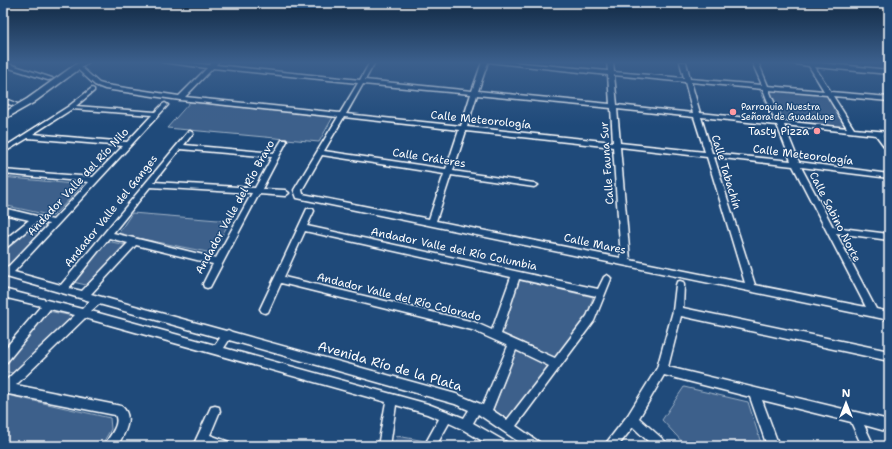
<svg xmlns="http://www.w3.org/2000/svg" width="892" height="449" viewBox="0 0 892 449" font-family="'Shantell Sans',sans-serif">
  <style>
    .green { fill: #3c618b; stroke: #9eb0c5 }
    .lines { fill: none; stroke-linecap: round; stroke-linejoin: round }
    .street-casing { stroke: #fff; stroke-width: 3 }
    .secondary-casing { stroke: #fff; stroke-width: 3 }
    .street { fill: #1f4a7a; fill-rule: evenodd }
    .secondary { fill: #1f4a7a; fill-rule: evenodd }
    .poi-dot { fill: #ff9aa2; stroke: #1f4a7a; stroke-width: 1.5 }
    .labels { text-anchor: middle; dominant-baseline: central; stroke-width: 3; stroke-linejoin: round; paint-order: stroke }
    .far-poi-label { font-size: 9px; fill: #fff; stroke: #1f4a7a; text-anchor: start }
    .street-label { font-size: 11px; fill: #fff; stroke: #1f4a7a }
    .poi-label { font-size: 11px; fill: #fff; stroke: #1f4a7a; text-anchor: end }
    .near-street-label { font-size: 13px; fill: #fff; stroke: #1f4a7a }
  </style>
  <rect width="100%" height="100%" fill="#1f4a7a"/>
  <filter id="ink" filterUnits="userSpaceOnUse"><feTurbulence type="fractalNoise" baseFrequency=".025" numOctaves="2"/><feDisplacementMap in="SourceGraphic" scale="8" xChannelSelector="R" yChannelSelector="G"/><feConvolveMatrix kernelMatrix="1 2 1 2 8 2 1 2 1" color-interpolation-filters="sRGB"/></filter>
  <g filter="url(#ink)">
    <!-- green -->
    <g class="green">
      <path d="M759,88L826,94L846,128L774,120Z"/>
      <path d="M190,102L333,117L319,142L167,128Z"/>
      <path d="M3,177L83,185L53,216L3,205Z"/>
      <path d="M132,213L230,221L212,253L118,234Z"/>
      <path d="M34,223L47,226L8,266L3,265V251Z"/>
      <path d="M107,241L126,245L86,285L73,282Z"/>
      <path d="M518,280L593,297L587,316L555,358L502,333Z"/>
      <path d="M48,311L73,316L13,373L3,371V366Z"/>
      <path d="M516,351L549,366L508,419L493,410Z"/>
      <path d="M684,387L748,402L762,446H686L662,420Z"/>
      <path d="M3,394L110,418L111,429L101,446H3Z"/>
      <path d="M397,436L425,441L423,446H395Z"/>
    </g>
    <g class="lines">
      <!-- street casing -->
      <g class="street-casing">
        <g id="street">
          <path d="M3,62L52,78L53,79L48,80L3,66Z"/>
          <path d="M162,62H185L210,65L212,62H218L216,65L360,80L370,62H375L365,80L472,91L482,62H512L608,71L607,62H613L614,72L684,78L680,62H686L690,79L762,85L752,62H758L768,86L824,91L809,66L782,62H812L889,70V74L815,67L831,92L889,97V101L833,96L854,129L889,132V136L883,135L889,144V151L887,150L876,135L784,125L799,162L889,174V178L801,167L833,227L889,234V240L836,233L876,309L889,312V320L297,198L294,190L338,117L180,100L105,89L95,85L75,67L80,66L99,83L106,85L179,96L207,68ZM488,62L608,75L610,104L478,91ZM213,68L358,83L340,113L185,97ZM614,75L685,82L693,113L617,105ZM691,82L763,89L775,121L700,113ZM363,84L471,94L461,126L346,114ZM769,90L827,95L847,128L782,121ZM477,95L611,108L613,142L467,127ZM617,109L694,117L705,152L620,143ZM344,117L459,130L446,169L324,151ZM701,117L777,125L791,161L712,153ZM466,131L613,147L621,258L436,221L451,175L534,187L538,185L534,183L453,171ZM620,147L707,157L745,283L630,260ZM322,155L444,174L429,219L303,194L302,190ZM714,157L793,166L866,307L755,285Z"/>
          <path d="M92,88L94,89V91L76,106L155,112L163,104L165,103L168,105L14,272L61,285L188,132L190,131L193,133L184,145L274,153L282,140H286L287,141L262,189L285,190L289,193L285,196L259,194L210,287L207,288L204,287L203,284L213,264L136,245L91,294L226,331L228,330L232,332L456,394L483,405L508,346L472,330L281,283L268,312L265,313L262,312L260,309L307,209H313L314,211L307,226L598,289L604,277L607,275L610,277L611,279L594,321L516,426L539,442L541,446H525L478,414L473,423L506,442L508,446H491L462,429L449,423L436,446H424L439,419L427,414L396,405L390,446H378L386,402L85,318L16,385L121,406C135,416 124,435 117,446H104C108,437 121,425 115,415L3,393V383L75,315L50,309L7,362L3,364V351L41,306L3,297V289L82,309L90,301L3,276V270H5L49,224L37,222L6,248L3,249V241L29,220L3,214V208L53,220L89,182L3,174V170L93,177L123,146L28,138L3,153V148L69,106ZM72,109L152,115L127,142L33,134ZM180,149L272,157L255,188L154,182ZM150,187L252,193L216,258L113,233ZM305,231L511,277L492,330L474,322L284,277ZM109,238L128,243L82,291L69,288ZM519,279L596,296L587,316L555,358L501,334ZM99,304L220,338L215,345L91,311ZM229,340L455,404L469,410L464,418L428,404L224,348ZM516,350L549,366L507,420L492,410Z"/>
          <path d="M3,98L16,103L17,104L14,106L3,102Z"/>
          <path d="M680,281L683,282L684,285L683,308L889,351V361L681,316L668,367L889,420V432L864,425L874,446H862L851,422L762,400L779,446H767L750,397L664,375L639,418L666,442L668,446H653L633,427L618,446H605L607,442L628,415L657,368L673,311L676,285L677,282Z"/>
          <path d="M215,406L219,407L220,411L210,435L229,442L231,446L205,445V446H193L211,407Z"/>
        </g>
      </g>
      <!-- secondary casing -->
      <g class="secondary-casing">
        <path id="secondary" d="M79,62H89L33,103L3,120V113L27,99Z"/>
      </g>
      <!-- street -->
      <use href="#street" class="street"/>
      <!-- secondary -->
      <use href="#secondary" class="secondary"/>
    </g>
  </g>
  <!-- sky -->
  <linearGradient id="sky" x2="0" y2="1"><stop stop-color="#112943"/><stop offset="0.5" stop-color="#3c608d"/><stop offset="1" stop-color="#3c608d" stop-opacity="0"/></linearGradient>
  <rect width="892" height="125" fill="url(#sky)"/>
  <!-- markers -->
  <g class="poi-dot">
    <circle cx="733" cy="112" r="4"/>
    <circle cx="817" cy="131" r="4"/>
  </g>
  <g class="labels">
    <!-- far-poi labels -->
    <g class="far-poi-label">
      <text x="741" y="107">Parroquia Nuestra<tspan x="741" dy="10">Señora de Guadalupe</tspan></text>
    </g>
    <!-- street labels -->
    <g class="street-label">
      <text transform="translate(481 120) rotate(6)">Calle Meteorología</text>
      <text transform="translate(803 155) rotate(7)">Calle Meteorología</text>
      <text transform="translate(429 158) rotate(9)">Calle Cráteres</text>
      <text transform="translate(607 163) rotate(-94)">Calle Fauna Sur</text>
      <text transform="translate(726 172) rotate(73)">Calle Tabachín</text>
      <text transform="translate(78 182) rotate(-47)">Andador Valle del Río Nilo</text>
      <text transform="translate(235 207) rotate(-61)">Andador Valle del Río Bravo</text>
      <text transform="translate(111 211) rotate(-51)">Andador Valle del Ganges</text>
      <text transform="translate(835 217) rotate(63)">Calle Sabino Norte</text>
      <text transform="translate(595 244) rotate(12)">Calle Mares</text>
      <text transform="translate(454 249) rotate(12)">Andador Valle del Río Columbia</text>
      <text transform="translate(399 297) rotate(14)">Andador Valle del Río Colorado</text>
    </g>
    <!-- poi labels -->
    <g class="poi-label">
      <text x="809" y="131">Tasty Pizza</text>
    </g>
    <!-- near-street labels -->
    <g class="near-street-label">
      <text transform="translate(390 366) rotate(16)">Avenida Río de la Plata</text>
    </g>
  </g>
  <!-- margin -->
  <rect width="892" height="449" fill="none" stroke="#1f4a7a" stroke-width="16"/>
  <rect x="8" y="8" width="876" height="433" fill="none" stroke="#fff" stroke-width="1.5" filter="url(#ink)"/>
  <!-- north arrow -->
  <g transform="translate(846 403)" stroke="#1f4a7a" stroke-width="3" paint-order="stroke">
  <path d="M0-3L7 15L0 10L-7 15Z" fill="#ffffff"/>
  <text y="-6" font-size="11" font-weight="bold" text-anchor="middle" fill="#ffffff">N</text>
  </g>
</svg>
